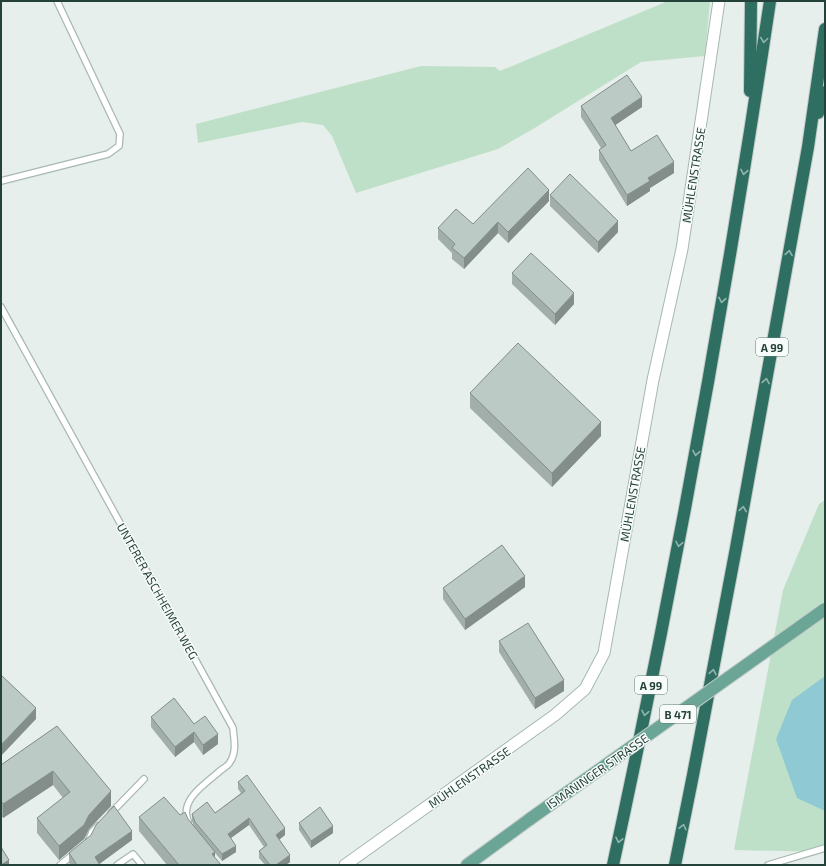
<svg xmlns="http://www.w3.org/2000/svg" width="826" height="866" viewBox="0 0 826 866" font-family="'Exo 2',sans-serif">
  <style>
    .green { fill: #bfe0c8 }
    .water { fill: #8ec9d4 }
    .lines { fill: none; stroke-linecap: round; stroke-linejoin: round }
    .lane-casing { stroke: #a8b8b2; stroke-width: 8 }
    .street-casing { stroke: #a8b8b2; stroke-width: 13 }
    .primary-casing { stroke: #c2cac8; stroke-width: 14 }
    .highway-casing { stroke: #c2cac8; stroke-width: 14 }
    .lane { stroke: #fff; stroke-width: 5.5 }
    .street { stroke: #fff; stroke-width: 11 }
    .primary { stroke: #6aa596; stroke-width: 12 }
    .highway { stroke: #2f6f62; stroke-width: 12 }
    .primary-bridge-casing { stroke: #c2cac8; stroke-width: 14; stroke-linecap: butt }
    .primary-bridge { stroke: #6aa596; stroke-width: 12 }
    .wall { fill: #a1aea9 }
    .shaded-wall { fill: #838d89 }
    .building { fill: #bbcac4; stroke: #838d89 }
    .oneway { stroke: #93b5ae }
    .labels { text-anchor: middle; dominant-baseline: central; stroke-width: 3; stroke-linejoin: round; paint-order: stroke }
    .shield { fill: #f7fbf9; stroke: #637a73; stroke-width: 1 }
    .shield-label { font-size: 11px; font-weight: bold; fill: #24423a }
    .street-label { font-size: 12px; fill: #24423a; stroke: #f7fbf9 }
  </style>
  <rect width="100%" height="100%" fill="#e6efeb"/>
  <!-- green -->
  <g class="green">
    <path d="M668,1H710L705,56L641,62L533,129L498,149L356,193L332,136L323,125L302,122L198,143L196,124L421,66L495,67L500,71Z"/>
    <path d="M825,500V852L734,850L783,590L819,504Z"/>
  </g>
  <!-- water -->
  <path class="water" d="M825,676V811L797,798L776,739L792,700Z"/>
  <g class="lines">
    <!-- lane casing -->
    <g class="lane-casing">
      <g id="lane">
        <path d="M1,181L108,154L119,146L120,134L57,1"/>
        <path d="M1,307L233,728C234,739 237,752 230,762C229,765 224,768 221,770C207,783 179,799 188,821"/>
        <path d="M111,813L144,779"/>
        <path d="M88,842L92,832L98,826"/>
        <path d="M60,865L75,853"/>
        <path d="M117,865L133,854L142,865"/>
        <path d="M768,865L825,848"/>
      </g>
    </g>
    <!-- street casing -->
    <g class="street-casing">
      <path id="street" d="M345,865L555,715L585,689L604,653L653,380L682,249L719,1"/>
    </g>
    <!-- primary casing -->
    <g class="primary-casing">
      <path id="primary" d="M467,865L530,819"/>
    </g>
    <!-- highway casing -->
    <g class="highway-casing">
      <g id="highway">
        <path d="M750,91L751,1"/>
        <path d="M818,113L825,92"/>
        <path d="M613,865C675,579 727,291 770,1"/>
        <path d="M675,865L693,775L736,548L808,147L825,29"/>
      </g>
    </g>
    <!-- lane -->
    <use href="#lane" class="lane"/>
    <!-- street -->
    <use href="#street" class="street"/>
    <!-- primary -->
    <use href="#primary" class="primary"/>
    <!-- highway -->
    <use href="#highway" class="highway"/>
    <!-- primary-bridge casing -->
    <g class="primary-bridge-casing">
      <path id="primary-bridge" d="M530,819L825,609"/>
    </g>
    <!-- primary-bridge -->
    <use href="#primary-bridge" class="primary-bridge"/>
  </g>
  <!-- wall -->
  <g class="wall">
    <path d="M581,106L642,107L615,125L631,151L674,173L650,188V191L627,206L599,160V150L601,148L581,117Z"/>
    <path d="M550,195L618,232L598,253L550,206Z"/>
    <path d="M549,201L508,243L498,233L464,269L452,259V253L438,239V228L473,224Z"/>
    <path d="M512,273L574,304L555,325L512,284Z"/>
    <path d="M470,393L601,436L552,487L470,408Z"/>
    <path d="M525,587L465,630L443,599V588Z"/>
    <path d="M499,641L564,691L535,709L499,652Z"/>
    <path d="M151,717L194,724L218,744L203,755L194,742L175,757L151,727Z"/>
    <path d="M57,726L111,806L89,829L84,839L59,860L37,833V818L63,798L53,785L3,818L1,815V765Z"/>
    <path d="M238,782L285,835L279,840L290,862L286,865H265L259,858V851L264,847L249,825L231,838L236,852L222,861L215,853V858L221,865H167L139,831V817L180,815L188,819L194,827L192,821V814L215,813L241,793L238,789Z"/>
    <path d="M299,823L333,833L311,848L299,830Z"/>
    <path d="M132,840L99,864L100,865H71L69,863V853Z"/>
  </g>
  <!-- shaded-wall -->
  <g class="shaded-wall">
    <path d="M642,97V107L611,128V118Z"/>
    <path d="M674,162V173L650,188V191L627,206V195L648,178Z"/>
    <path d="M549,190V201L508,243V232Z"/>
    <path d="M618,221V232L598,253V242Z"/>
    <path d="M498,222V233L464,269V258Z"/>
    <path d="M574,293V304L555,325V314Z"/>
    <path d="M601,422V436L552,487V473Z"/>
    <path d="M525,576V587L465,630V619Z"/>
    <path d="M564,680V691L535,709V698Z"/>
    <path d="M36,708V719L1,756V745Z"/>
    <path d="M194,732V742L175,757V747Z"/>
    <path d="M218,734V744L203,755V745Z"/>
    <path d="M53,771V785L3,818V804Z"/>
    <path d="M111,791V806L89,829L84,839L59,860V846Z"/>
    <path d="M249,818V825L228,840V834Z"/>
    <path d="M333,826V833L311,848V841Z"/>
    <path d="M285,828V835L276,842V835Z"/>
    <path d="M132,831V840L98,865L95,857Z"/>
    <path d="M236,846V852L222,861V854Z"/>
    <path d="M215,852V865L212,854Z"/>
    <path d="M290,855V862L286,865H276Z"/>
    <path d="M9,860V865H1Z"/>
  </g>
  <!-- building -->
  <g class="building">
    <path d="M627,75L642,97L611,118L631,151L657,135L674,162L648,178L650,181L627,195L599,150L606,145L581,106Z"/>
    <path d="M528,168L549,190L508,232L498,222L464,258L452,248L455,244L438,228L456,209L473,224Z"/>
    <path d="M570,174L618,221L598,242L550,195Z"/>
    <path d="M531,253L574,293L555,314L512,273Z"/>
    <path d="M518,343L601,422L552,473L470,393Z"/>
    <path d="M502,545L525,576L465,619L443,588Z"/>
    <path d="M528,623L564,680L535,698L499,641Z"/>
    <path d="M1,675L36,708L1,745Z"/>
    <path d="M174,698L194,724L205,716L218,734L203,745L194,732L175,747L151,717Z"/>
    <path d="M57,726L111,791L89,815L84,825L59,846L37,818L70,792L53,771L3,804L1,801V765Z"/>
    <path d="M247,775L285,828L276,835L290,855L276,865H270L259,851L267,845L249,818L228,834L236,846L222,854L195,822L192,814L207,802L215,813L245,791L238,782Z"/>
    <path d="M164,797L180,815L185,812L188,819L215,852L212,854L221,865H179L139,817Z"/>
    <path d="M114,806L132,831L95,857L100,865H77L69,853L91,835L96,825Z"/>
    <path d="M320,807L333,826L311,841L299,823Z"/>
    <path d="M1,847L9,860L1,865Z"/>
  </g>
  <!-- one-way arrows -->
  <defs><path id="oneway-chevron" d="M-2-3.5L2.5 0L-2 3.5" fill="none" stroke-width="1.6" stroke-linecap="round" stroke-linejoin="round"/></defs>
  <g class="oneway">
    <use href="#oneway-chevron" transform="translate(764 40) rotate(98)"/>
    <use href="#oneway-chevron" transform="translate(744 172) rotate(100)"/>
    <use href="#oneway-chevron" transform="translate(789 253) rotate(-80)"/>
    <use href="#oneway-chevron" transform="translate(722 300) rotate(100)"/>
    <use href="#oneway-chevron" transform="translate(766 381) rotate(-80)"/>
    <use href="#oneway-chevron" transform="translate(696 453) rotate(100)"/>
    <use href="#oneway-chevron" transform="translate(743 509) rotate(-80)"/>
    <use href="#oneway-chevron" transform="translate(679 544) rotate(101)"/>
    <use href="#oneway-chevron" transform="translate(713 672) rotate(-79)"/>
    <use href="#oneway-chevron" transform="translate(645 713) rotate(101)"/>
    <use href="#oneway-chevron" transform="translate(683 827) rotate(-77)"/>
    <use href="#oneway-chevron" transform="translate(619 840) rotate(102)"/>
  </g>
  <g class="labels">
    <!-- shield labels -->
    <g class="shield">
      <rect x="756" y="338" width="32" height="18" rx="3"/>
      <rect x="635" y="676" width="32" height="18" rx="3"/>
      <rect x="660" y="705" width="36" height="18" rx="3"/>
    </g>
    <g class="shield-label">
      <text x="772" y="347">A 99</text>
      <text x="651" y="685">A 99</text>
      <text x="678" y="714">B 471</text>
    </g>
    <!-- street labels -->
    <g class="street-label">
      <text transform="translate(693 175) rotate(-81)">MÜHLENSTRASSE</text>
      <text transform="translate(632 494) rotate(-80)">MÜHLENSTRASSE</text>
      <text transform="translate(158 591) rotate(61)">UNTERER ASCHHEIMER WEG</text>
      <text transform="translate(597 771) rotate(-35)">ISMANINGER STRASSE</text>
      <text transform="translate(469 777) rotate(-35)">MÜHLENSTRASSE</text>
    </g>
  </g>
  <!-- border -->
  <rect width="826" height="866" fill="none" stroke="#24423a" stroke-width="4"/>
</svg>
